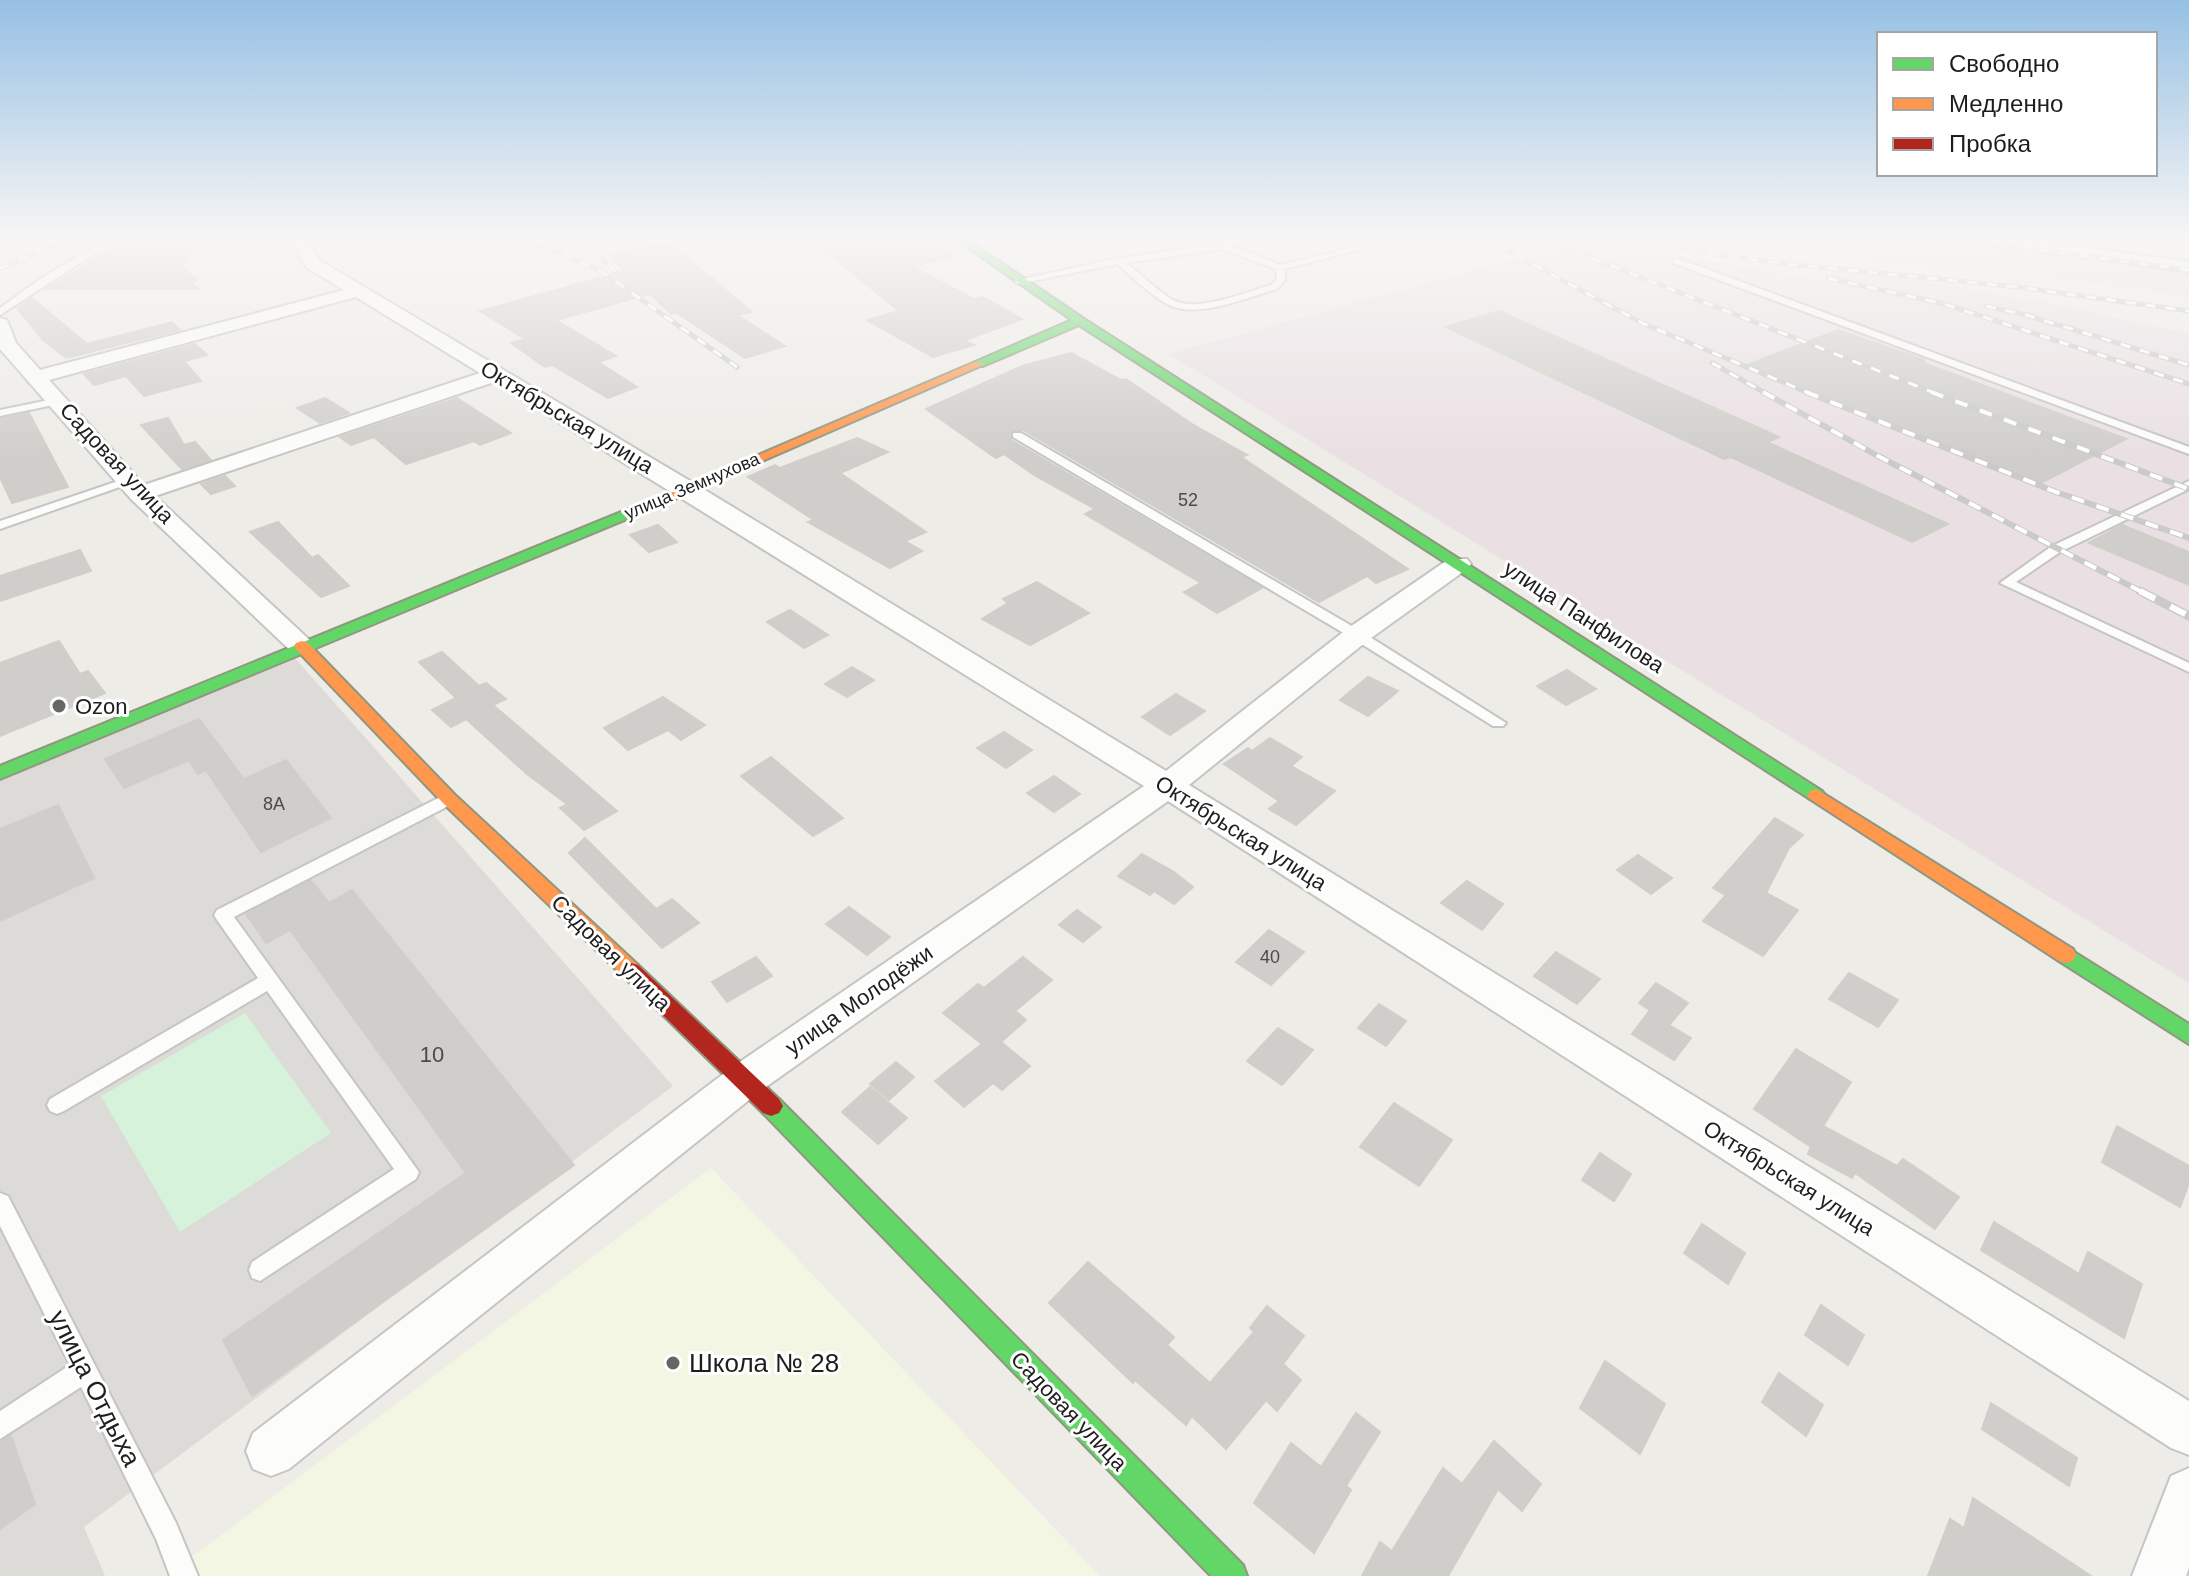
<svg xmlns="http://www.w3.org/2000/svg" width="2189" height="1576" viewBox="0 0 2189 1576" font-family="Helvetica,sans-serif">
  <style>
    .residential { fill: #dcdbd8 }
    .industrial { fill: #eae0e4 }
    .education { fill: #f3f6e3 }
    .park { fill: #d6f2db }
    .building { fill: #cfceca; stroke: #d0cec9; stroke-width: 2 }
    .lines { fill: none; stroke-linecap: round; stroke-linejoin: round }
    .lane-casing { stroke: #c5c5c3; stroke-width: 4 }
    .street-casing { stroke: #c5c5c3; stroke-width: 4 }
    .fast-casing { stroke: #919680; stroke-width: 4 }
    .slow-casing { stroke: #919680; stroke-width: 4 }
    .jam-casing { stroke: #919680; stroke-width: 4 }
    .lane { fill: #fcfcfb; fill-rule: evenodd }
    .street { fill: #fcfcfb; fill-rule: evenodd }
    .fast { fill: #63d668; fill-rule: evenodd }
    .slow { fill: #ff974d; fill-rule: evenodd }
    .jam { fill: #b3261e; fill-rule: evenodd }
    .rail-far2-casing { stroke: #cacac9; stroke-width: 5 }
    .rail-far1-casing { stroke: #cacac9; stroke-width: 6 }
    .rail-casing { stroke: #cacac9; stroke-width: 9 }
    .rail-far2 { stroke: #fff; stroke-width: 3; stroke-dasharray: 10; stroke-linecap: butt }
    .rail-far1 { stroke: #fff; stroke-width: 4; stroke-dasharray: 13; stroke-linecap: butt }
    .rail { stroke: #fff; stroke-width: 6; stroke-dasharray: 17; stroke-linecap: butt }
    .poi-dot { fill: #666664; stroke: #fff; stroke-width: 3 }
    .labels { text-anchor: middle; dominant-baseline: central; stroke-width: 6; stroke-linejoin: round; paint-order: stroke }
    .far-street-label { font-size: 18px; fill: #1e1e1e; stroke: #fff }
    .number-label { font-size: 18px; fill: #4a4a49 }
    .street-label { font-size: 22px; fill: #1e1e1e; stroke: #fff }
    .poi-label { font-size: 22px; fill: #1e1e1e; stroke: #fff; text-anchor: start }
    .near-number-label { font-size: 22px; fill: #4a4a49 }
    .near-poi-label { font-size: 26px; fill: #1e1e1e; stroke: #fff; text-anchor: start }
    .near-street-label { font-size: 26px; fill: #1e1e1e; stroke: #fff }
  </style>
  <rect width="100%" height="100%" fill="#edece7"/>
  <!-- residential -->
  <path class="residential" d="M294,657L673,1086L84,1527L105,1576H0V781Z"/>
  <!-- industrial -->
  <g class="industrial">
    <path d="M1623,236H1856L2015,248L2189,274V298L2142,289L1970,269L1715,248Z"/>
    <path d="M1583,240L1828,281L1832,269L1933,283L2058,305L2189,334V983L1169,354Z"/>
  </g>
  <!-- education -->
  <path class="education" d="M711,1168L1100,1576H197L189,1559Z"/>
  <!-- park -->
  <path class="park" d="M245,1013L331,1133L180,1232L101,1096Z"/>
  <!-- building -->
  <g class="building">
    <path d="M134,236H204L181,267L198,280L190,282L199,289H46Z"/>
    <path d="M807,236H927L954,257L911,266L974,299L983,297L1022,319L963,341L974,345L933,357L867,320L899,311Z"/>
    <path d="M669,243L752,312L737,315L785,346L745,358L677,313L671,314L650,294L556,320L616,356L598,362L637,387L608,398L552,365L545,367L511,343L525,339L480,311L625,271L608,255Z"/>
    <path d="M32,298L87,344L172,322L180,330L66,358L43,340L17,308Z"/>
    <path d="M1499,311L1779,437L1767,442L1948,524L1912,542L1731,457L1724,459L1446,327Z"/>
    <path d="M1838,330L1925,360L1924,363L2126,439L2041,483L1747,365Z"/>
    <path d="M195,344L207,355L184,361L201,381L144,396L126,376L94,385L84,374Z"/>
    <path d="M1071,353L1121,380L1126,379L1192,424L1247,455L1241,457L1408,569L1376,583L1367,576L1319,602L1023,430L1011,431V440L1262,588L1217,613L1184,592L1201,583L1085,514L1095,509L1034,475L1004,454L996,458L926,409L1022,366Z"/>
    <path d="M325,398L349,413L320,423L297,408Z"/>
    <path d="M457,398L511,433L480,445L474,441L406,464L374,437L351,445L340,437Z"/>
    <path d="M29,413L68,487L12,503L0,477V419Z"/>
    <path d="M168,418L184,445L195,442L211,460L182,469L141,425Z"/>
    <path d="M857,438L888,452L840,473L926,532L905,541L922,551L890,568L808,522L814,520L748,477L775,465L780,468Z"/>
    <path d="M225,476L235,486L211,494L201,484Z"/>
    <path d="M278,522L312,558L318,555L349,586L321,597L250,532Z"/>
    <path d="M658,525L677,542L649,552L630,535Z"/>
    <path d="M2122,525L2189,552V585L2089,543Z"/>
    <path d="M80,550L91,571L0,601V576Z"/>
    <path d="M1037,582L1089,613L1030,645L982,619L1008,603L1003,599Z"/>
    <path d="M790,610L828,635L804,648L767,622Z"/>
    <path d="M59,641L80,674L88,671L105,693L0,736V663Z"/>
    <path d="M442,652L479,686L486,683L506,699L493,705L617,811L584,830L560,808L567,804L527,774L466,719L451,727L432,710L456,698L419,662Z"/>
    <path d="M852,667L874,680L847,697L825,684Z"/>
    <path d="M1567,670L1596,689L1566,705L1537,686Z"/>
    <path d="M1368,677L1398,691L1368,716L1340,700Z"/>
    <path d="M1176,694L1205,711L1170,735L1142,717Z"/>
    <path d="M663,697L705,725L681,740L668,730L628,750L604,728Z"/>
    <path d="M199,719L244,779L286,760L331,818L261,852L206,770L198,774L189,760L124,788L105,759Z"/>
    <path d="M1004,732L1032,750L1006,768L977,748Z"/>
    <path d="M1270,738L1302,757L1291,766L1335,791L1296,825L1269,809L1279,801L1224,764L1248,748L1252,751Z"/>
    <path d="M771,757L843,818L813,836L741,776Z"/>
    <path d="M1054,776L1080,794L1054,812L1027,793Z"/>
    <path d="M58,805L94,878L0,921V829Z"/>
    <path d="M1775,818L1803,835L1789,848L1766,893L1798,910L1763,956L1703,921L1726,895L1713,888Z"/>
    <path d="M585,838L656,909L672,899L699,923L662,948L569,853Z"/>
    <path d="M1142,854L1174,872L1193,887L1174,904L1154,891L1150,895L1118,876Z"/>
    <path d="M1638,855L1672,878L1651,894L1617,870Z"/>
    <path d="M311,880L329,903L352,890L574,1165L252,1396L223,1340L466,1173L290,930L266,943L246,914Z"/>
    <path d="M1467,881L1503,904L1482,930L1441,903Z"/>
    <path d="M849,907L890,937L867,955L826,924Z"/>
    <path d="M1077,910L1101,927L1083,942L1059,925Z"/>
    <path d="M1269,930L1304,952L1271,985L1236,962Z"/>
    <path d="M1556,952L1600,979L1577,1004L1534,976Z"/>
    <path d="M756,957L772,976L727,1002L712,982Z"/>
    <path d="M1023,957L1052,980L1015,1011L1026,1020L1001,1042L1030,1066L1002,1090L993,1083L964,1107L935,1081L982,1044L943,1013L978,984L984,988Z"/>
    <path d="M1849,973L1898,1000L1878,1027L1829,999Z"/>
    <path d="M1656,983L1688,1003L1669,1025L1691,1038L1674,1060L1632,1034L1650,1010L1639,1003Z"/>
    <path d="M1379,1004L1406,1021L1386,1046L1358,1028Z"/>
    <path d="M1278,1028L1313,1050L1282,1085L1247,1061Z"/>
    <path d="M1796,1049L1851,1082L1823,1126L1897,1166L1903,1159L1959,1197L1935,1229L1855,1173L1852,1178L1808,1154L1811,1147L1754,1109Z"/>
    <path d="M896,1062L914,1077L889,1100L870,1084Z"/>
    <path d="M870,1087L907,1118L878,1144L842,1112Z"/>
    <path d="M1394,1103L1452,1140L1419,1186L1360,1147Z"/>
    <path d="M2117,1126L2189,1166V1183L2180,1207L2102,1162Z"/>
    <path d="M1600,1153L1631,1174L1614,1201L1582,1180Z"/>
    <path d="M1994,1222L2079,1274L2088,1252L2142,1284L2124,1338L1981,1250Z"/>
    <path d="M1702,1224L1745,1253L1728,1284L1684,1253Z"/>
    <path d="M1088,1262L1174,1337L1167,1345L1210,1383L1254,1332L1250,1328L1267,1306L1304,1336L1283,1364L1301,1380L1277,1411L1266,1400L1226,1449L1192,1416L1186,1425L1135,1380L1133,1383L1049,1303Z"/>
    <path d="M1821,1305L1864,1335L1848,1365L1805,1335Z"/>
    <path d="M1605,1361L1665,1404L1640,1454L1580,1408Z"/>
    <path d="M1779,1373L1823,1405L1806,1436L1762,1402Z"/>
    <path d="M1991,1403L2077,1458L2069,1486L1982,1429Z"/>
    <path d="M1356,1413L1380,1432L1346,1486L1351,1490L1314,1553L1254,1503L1291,1443L1321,1467Z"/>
    <path d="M11,1436L35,1504L0,1529V1442Z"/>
    <path d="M1494,1441L1541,1484L1522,1511L1498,1489L1448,1576H1362L1380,1542L1392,1551L1443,1468L1462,1484Z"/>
    <path d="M1973,1498L2091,1576H1928L1950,1519L1964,1528Z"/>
  </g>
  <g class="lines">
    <!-- lane casing -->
    <g class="lane-casing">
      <g id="lane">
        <path d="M112,236H122L0,315V308L40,279Z"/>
        <path d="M1243,236H1256L1231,246L1281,265L1379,241L1371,236H1382L1390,242L1284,269L1285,280L1277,289C1248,297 1195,320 1167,304C1149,294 1133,277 1117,264L1018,284L1014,281L1119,258L1222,244ZM1222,249L1276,269L1277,279L1271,285C1246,292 1195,314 1171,299C1155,289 1141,274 1126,263Z"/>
        <path d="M1673,259H1679L2189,447V454L1673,263Z"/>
        <path d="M59,398L63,399V403L0,416V410Z"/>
        <path d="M1013,433H1021L1362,632L1506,723L1503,726H1493L1352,638L1013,437Z"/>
        <path d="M130,477L134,478V482L0,529V521Z"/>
        <path d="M2189,481V489L2060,552L2016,582L2189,663V672L2000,583L2052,546Z"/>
        <path d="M448,793L454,795L456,799L454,803L234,917L419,1172L416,1179L260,1281L252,1278L249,1270L252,1262L394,1169L267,991L64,1111L57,1114L50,1111L47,1105L50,1099L258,978L217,920L214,915L217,910Z"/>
        <path d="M0,1193L8,1196L176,1523L198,1576H170L156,1539L81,1387L0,1439V1411L70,1365L0,1226Z"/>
      </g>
    </g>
    <!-- street casing -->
    <g class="street-casing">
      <g id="street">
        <path d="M288,236H304L319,260L695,484L1166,771L1347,629L1449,559H1467L1471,564L1467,569L1367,641L1189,785L2189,1401V1455L2171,1448L1168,801L759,1092L289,1469L271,1476L253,1469L246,1451L253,1433L731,1068L1144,786L494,382L155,496L316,646L312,652L302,654L292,652L131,499L0,349V318L7,320L16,343L40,370L344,290L306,267ZM356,297L480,373L144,485L49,380Z"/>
        <path d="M1934,236L2033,240L2189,262V272L2033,250L1942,241Z"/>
        <path d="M2189,1468V1568L2186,1576H2132L2171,1476Z"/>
      </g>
    </g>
    <!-- fast casing -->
    <g class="fast-casing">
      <g id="fast">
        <path d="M951,236H962L1084,319L1822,791L1825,795L1822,799H1810L1079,325L983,366H975V362L1072,320Z"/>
        <path d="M670,492L677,496L675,499L0,779V766Z"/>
        <path d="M2066,947L2189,1024V1044L2059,961L2056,955L2059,949Z"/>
        <path d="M771,1096L779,1099L1243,1565L1247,1576H1211L763,1113L759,1106L763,1099Z"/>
      </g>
    </g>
    <!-- slow casing -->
    <g class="slow-casing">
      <g id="slow">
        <path d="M975,362L985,364L675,499H665L663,496Z"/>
        <path d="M302,641L308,643L455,795L638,965L641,971L638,977L631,979L624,977L443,803L296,649L294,646L296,643Z"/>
        <path d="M1816,789L2073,949L2076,955L2073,961L2066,963L2059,961L1810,799L1807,795L1810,791Z"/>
      </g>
    </g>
    <!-- jam casing -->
    <g class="jam-casing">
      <path id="jam" d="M631,963L638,965L779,1099L783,1106L779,1113L771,1116L763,1113L624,977L621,971L624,965Z"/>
    </g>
    <!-- lane -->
    <use href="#lane" class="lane"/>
    <!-- street -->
    <use href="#street" class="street"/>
    <!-- fast -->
    <use href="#fast" class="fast"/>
    <!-- slow -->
    <use href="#slow" class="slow"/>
    <!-- jam -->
    <use href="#jam" class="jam"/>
    <!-- rail-far2 casing -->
    <g class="rail-far2-casing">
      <g id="rail-far2">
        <path d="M505,236L548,248L601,271L737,367"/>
        <path d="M579,236L618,274"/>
        <path d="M1480,236L1642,323L1811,394"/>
        <path d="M1536,236L1937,394"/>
        <path d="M1590,236L1778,263L2018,287L2189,311"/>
        <path d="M1881,236L2009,246L2189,270"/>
        <path d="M0,269L74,236"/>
        <path d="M1828,278L1944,304L2189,384"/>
        <path d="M1986,306L2026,315L2189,365"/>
        <path d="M1712,363L1767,394"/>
      </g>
    </g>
    <!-- rail-far1 casing -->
    <g class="rail-far1-casing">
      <g id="rail-far1">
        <path d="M1763,392L1878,456L2144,593"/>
        <path d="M1806,392L2056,492L2189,538"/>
        <path d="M1931,392L2189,489"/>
      </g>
    </g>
    <!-- rail casing -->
    <g class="rail-casing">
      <path id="rail" d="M2140,591L2189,616"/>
    </g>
    <!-- rail-far2 -->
    <use href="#rail-far2" class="rail-far2"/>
    <!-- rail-far1 -->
    <use href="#rail-far1" class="rail-far1"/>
    <!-- rail -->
    <use href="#rail" class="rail"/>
  </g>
  <!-- sky -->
  <linearGradient id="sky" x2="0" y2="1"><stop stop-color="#96c0e4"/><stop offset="0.52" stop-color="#f7f6f4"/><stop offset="1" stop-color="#f7f6f4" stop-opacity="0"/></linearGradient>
  <rect width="2189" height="457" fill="url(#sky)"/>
  <!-- markers -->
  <g class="poi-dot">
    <circle cx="59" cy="706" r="8"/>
    <circle cx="673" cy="1363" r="8"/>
  </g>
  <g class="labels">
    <!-- far-street labels -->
    <g class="far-street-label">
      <text transform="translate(692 486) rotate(-23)">улица Земнухова</text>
    </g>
    <!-- number labels -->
    <g class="number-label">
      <text x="1188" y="500">52</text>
      <text x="274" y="804">8А</text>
      <text x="1270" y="957">40</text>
    </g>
    <!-- street labels -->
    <g class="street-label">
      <text transform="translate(567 417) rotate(31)">Октябрьская улица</text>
      <text transform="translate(117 463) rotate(47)">Садовая улица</text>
      <text transform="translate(1584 617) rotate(33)">улица Панфилова</text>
      <text transform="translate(1241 833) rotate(32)">Октябрьская улица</text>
      <text transform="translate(611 953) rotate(44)">Садовая улица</text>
      <text transform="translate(859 1000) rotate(-35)">улица Молодёжи</text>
      <text transform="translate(1789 1178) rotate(32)">Октябрьская улица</text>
      <text transform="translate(1069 1411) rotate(46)">Садовая улица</text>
    </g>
    <!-- poi labels -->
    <g class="poi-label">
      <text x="75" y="706">Ozon</text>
    </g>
    <!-- near-number labels -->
    <g class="near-number-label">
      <text x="432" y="1054">10</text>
    </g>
    <!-- near-poi labels -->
    <g class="near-poi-label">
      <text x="689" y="1363">Школа № 28</text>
    </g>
    <!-- near-street labels -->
    <g class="near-street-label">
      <text transform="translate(95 1388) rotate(63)">улица Отдыха</text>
    </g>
  </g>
  <!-- legend -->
  <rect x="1877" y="32" width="280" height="144" fill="#ffffff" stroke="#a5a5a5" stroke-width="2"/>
  <rect x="1893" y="58" width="40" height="12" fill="#63d668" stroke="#a5a5a5" stroke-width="2"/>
  <text x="1949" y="72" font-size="24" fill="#1e1e1e">Свободно</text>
  <rect x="1893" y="98" width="40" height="12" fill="#ff974d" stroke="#a5a5a5" stroke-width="2"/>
  <text x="1949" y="112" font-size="24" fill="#1e1e1e">Медленно</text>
  <rect x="1893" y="138" width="40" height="12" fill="#b3261e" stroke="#a5a5a5" stroke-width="2"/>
  <text x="1949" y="152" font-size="24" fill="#1e1e1e">Пробка</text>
</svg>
